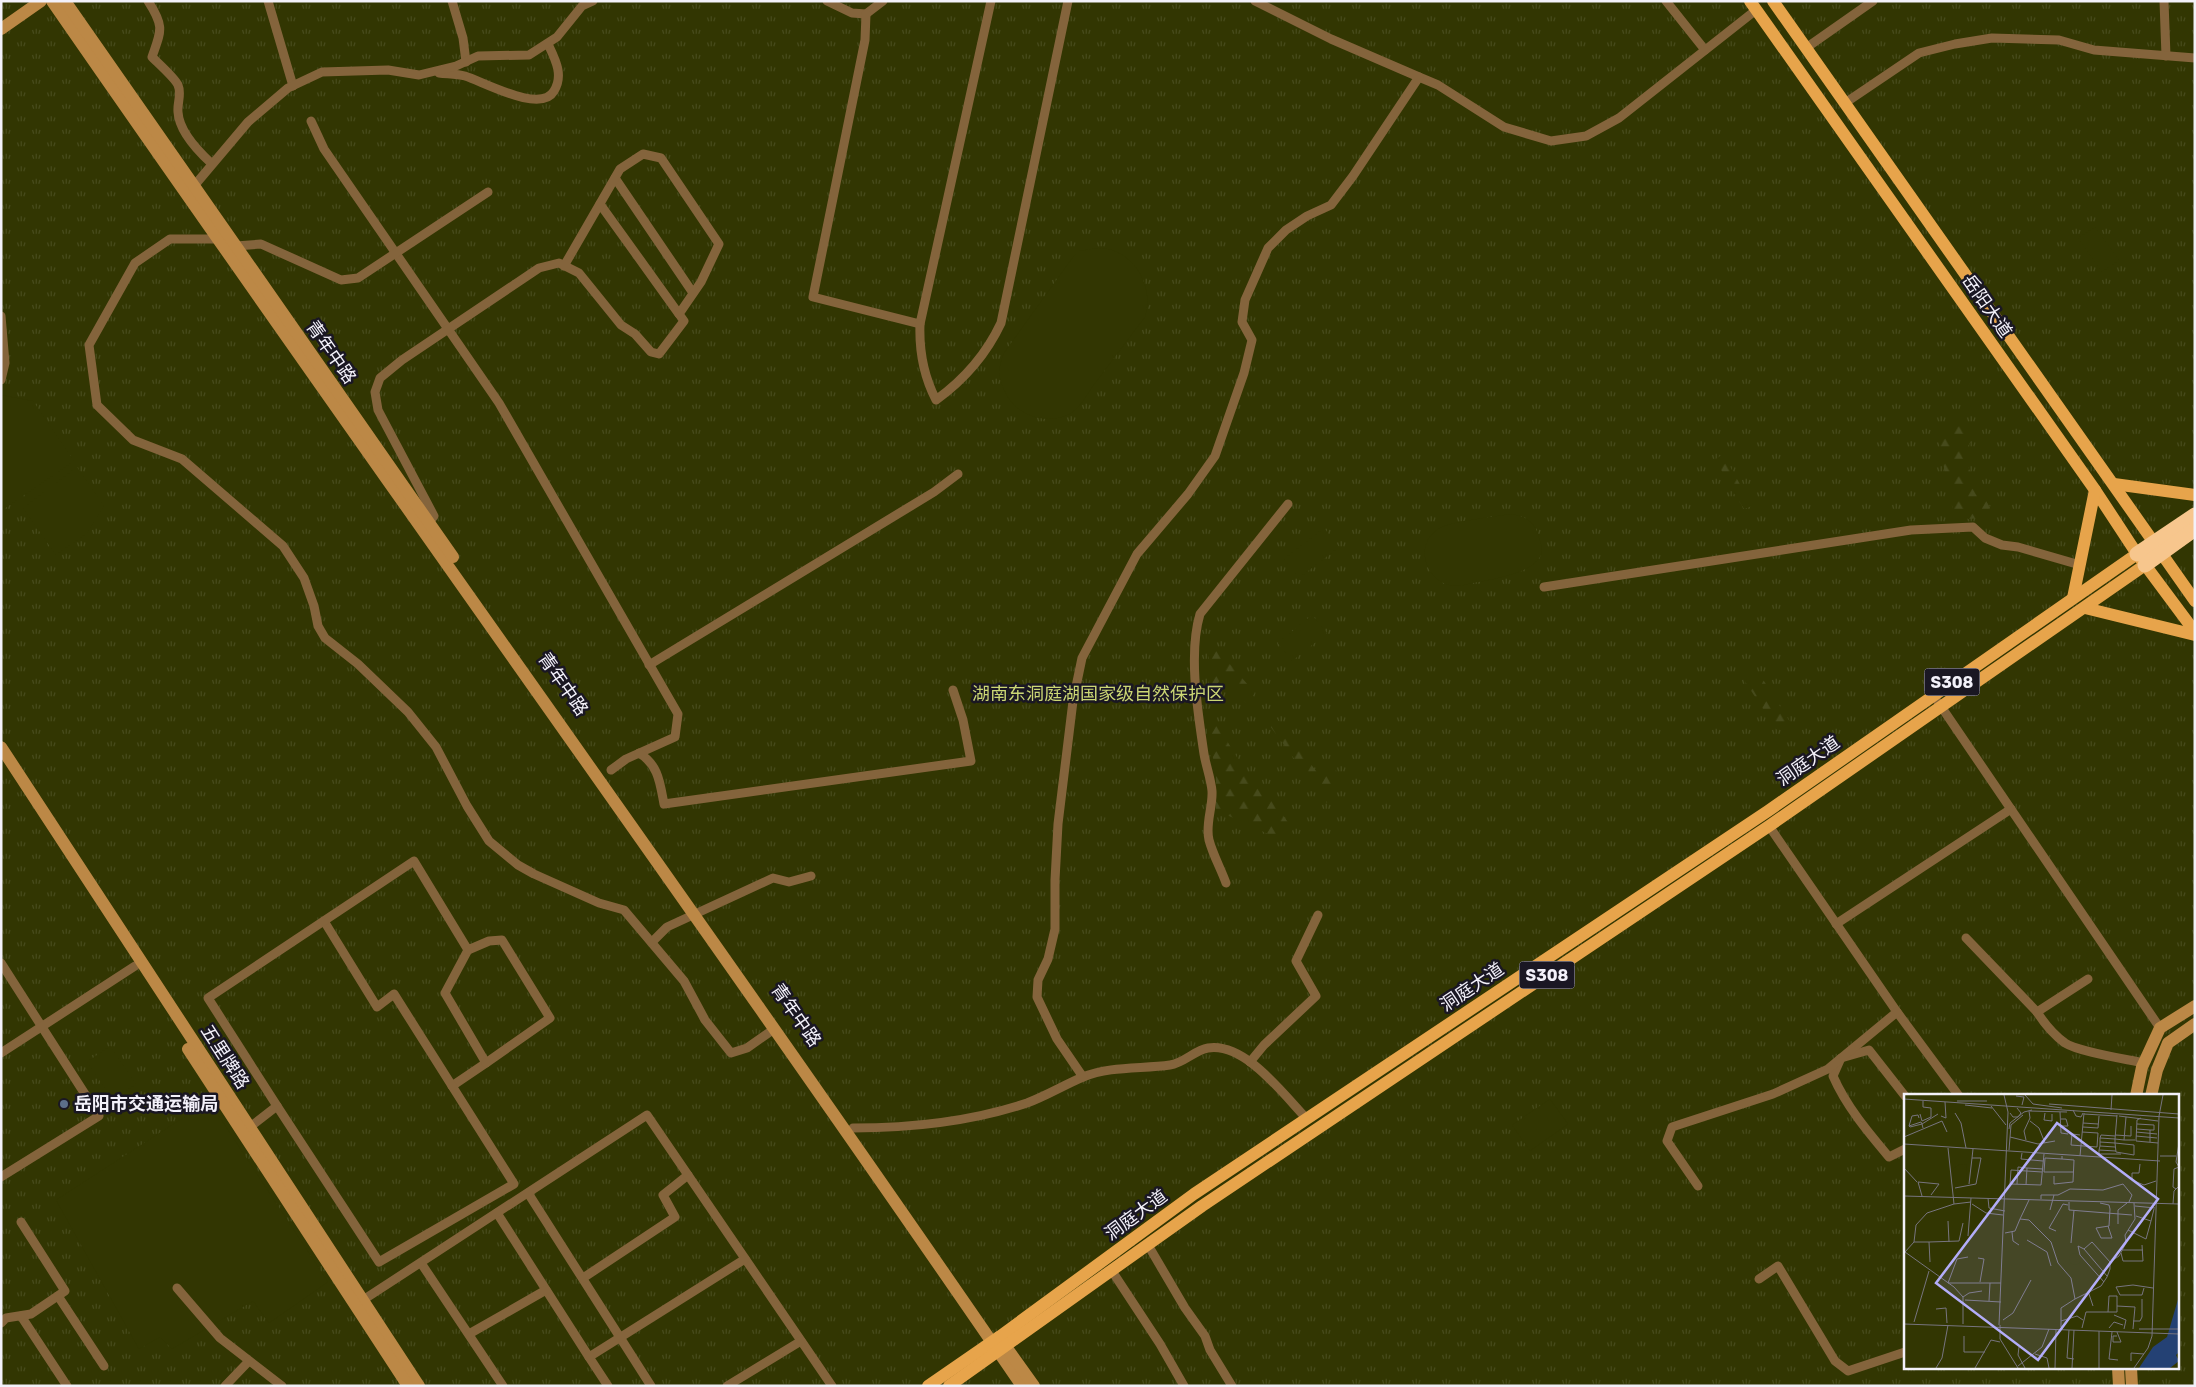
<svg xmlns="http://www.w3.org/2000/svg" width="2196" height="1387" viewBox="0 0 2196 1387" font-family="Rubik,'Noto Sans SC',sans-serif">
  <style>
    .grass { fill: url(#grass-tufts); fill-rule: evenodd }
    .forest { fill: url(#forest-firs) }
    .garden { fill: #323602 }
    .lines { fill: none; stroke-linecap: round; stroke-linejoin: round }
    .street { stroke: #84643c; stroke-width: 9 }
    .secondary { stroke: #bc8846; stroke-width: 12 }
    .primary { stroke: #e7a44b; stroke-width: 12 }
    .highway { stroke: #f7c68d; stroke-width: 15 }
    .service-dot { fill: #5c6f8a; stroke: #1a1723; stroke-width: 2 }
    .labels { text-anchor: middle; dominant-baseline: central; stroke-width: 5; stroke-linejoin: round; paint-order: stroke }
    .shield { fill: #1a1723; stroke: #b2b0ba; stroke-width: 1 }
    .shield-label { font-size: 16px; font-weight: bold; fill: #f3f1fa }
    .street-label { font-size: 18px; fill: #f3f1fa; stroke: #1a1723 }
    .park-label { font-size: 18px; fill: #ccd774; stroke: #1a1723 }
    .poi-label { font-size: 18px; font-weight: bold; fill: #f3f1fa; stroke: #1a1723; text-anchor: start }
    .inset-road { fill: none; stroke: #77747f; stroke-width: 1 }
    .view { fill: #b3adf9; fill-opacity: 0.15; stroke: #b3adf9; stroke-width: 2.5 }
    .inset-edge { fill: none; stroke: #f3f1fa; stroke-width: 2.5 }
  </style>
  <defs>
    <pattern id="grass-tufts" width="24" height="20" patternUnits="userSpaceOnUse" patternTransform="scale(1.25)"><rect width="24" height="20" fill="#323602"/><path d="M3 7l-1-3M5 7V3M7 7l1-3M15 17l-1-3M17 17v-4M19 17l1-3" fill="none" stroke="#464a1b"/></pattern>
    <pattern id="forest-firs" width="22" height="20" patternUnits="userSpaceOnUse" patternTransform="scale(1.25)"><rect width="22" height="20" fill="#323602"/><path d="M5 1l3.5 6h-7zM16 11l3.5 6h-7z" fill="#464a1b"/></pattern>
  </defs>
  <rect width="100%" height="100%" fill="#24202d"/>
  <!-- grass -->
  <path class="grass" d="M1,1H2195V1386H1ZM1905,1096H2177V1368H1905Z"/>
  <!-- forest -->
  <g class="forest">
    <path d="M1957,422L1971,442L1962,456L1990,507L1982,518L1968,519L1953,510L1939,444L1945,424Z"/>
    <path d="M1723,454L1752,506L1744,509L1728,484L1716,459Z"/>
    <path d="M1209,640L1255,693L1246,703L1222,679L1209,691Z"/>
    <path d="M1740,674L1762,678L1790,722L1777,730Z"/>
    <path d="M1209,711L1244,769L1279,809L1293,830L1281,840L1216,810V773L1207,729Z"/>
    <path d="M1271,711L1319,775L1335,768L1342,785L1327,803L1264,718Z"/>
  </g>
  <!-- garden -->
  <g class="garden">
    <path d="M2095,227L2119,260L2102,272L2078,238Z"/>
    <path d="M1098,248C1133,248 1155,286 1145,317C1128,339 1112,361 1096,382C1089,391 1083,403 1075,410C1056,426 1023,419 1010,400C999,384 996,371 1004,353L1073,257L1079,251Z"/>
    <path d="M1,395L33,401L74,461L1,511Z"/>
    <path d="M77,467L104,506L87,533L56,555L23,508Z"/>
    <path d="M1510,514C1524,516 1533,520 1538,534C1539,539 1542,545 1542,549C1542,575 1483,580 1464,585C1429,593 1408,543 1442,527C1455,521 1493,517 1510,514Z"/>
    <path d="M1324,528L1339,547L1299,578L1284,559Z"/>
    <path d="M1312,615L1327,633L1292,661L1278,643Z"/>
    <path d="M110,1046L136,1084L113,1100L87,1062Z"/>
    <path d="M1550,1099L1568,1124L1530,1151L1512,1125Z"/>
    <path d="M209,1101L328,1282L269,1323L253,1301L172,1349L160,1337L139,1349L56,1200Z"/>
  </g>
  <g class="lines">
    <!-- street -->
    <g class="street">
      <path d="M148,1C165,27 161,31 152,57C158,63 175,78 178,85C182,94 177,103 178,112C179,131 198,151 211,163"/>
      <path d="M268,1L293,86"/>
      <path d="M452,1L463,38L466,62"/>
      <path d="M827,1L852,13L866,14L883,1"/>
      <path d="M1666,1L1705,50"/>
      <path d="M2164,1L2166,56"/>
      <path d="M866,14L865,40L813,297L920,324L991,1"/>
      <path d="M1806,48L1873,1"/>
      <path d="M439,73C447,74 457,74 465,76C484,82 541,114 554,91C564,75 555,59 548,44"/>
      <path d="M1419,77L1438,85L1504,127L1551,141L1586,136L1619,118L1756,10"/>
      <path d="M1845,103L1919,53L1955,44L1992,38L2059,40L2094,50L2195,58"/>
      <path d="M311,121L324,149L499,403L678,714L675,737L626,759L611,770"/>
      <path d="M615,178L693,293"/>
      <path d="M194,186L248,122L288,88L322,72L388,70L419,75L456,66L478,56L529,55L557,37L582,6L593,1"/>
      <path d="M600,204L679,314"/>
      <path d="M217,239H170L135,263L89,345L97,405L133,440L182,459L283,546L304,578L314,606L318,626L325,638L358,664L408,712L436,747L467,806L489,841L518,865L534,874L599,903L624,910L684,981L705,1020L731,1053L747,1048L774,1029"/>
      <path d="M236,246L261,244L341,280L358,278L488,192"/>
      <path d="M1,316L5,363L1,380"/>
      <path d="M920,324C919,351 923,375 936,400C965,379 986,355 1001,323L1068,1"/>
      <path d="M429,523L434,516L378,410L375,392L380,378L402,360L539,268L559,263L579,273L621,325L635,334L651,352L659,354L684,321L679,314L701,282L719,244L661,158L643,154L620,169L564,266"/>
      <path d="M1544,587L1911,530L1973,527L1985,538L2002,545L2018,547L2080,565"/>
      <path d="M649,665L934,492L958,474"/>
      <path d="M1938,702L2160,1028"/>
      <path d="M639,753C659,765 660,784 664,804L971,761L963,720L953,690"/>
      <path d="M1769,826L1897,1012L1959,1096"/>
      <path d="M1226,883C1221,869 1213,855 1209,840C1205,824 1213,807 1212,791C1211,779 1206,766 1204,754C1198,713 1188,654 1200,614L1288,504"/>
      <path d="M1836,924L2011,809"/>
      <path d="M1966,938L2037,1012C2044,1023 2054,1035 2065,1043C2079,1052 2126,1059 2144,1063"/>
      <path d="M652,942L667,927L773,878L789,882L811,876"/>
      <path d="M1,963L99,1116L1,1177"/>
      <path d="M2037,1012L2088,979"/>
      <path d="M1,1053L135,966"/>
      <path d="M1250,1062L1264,1045L1316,996L1296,961L1318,915"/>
      <path d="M1083,1077C1110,1066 1141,1069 1170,1065C1184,1063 1195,1050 1208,1048C1245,1042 1283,1094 1307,1119"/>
      <path d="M452,1086L486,1063L445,993L468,950"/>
      <path d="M1905,1096L1869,1050L1841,1058L1833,1076C1846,1106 1868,1132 1889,1157L1905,1149"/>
      <path d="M277,1106L379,1262L514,1184L394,994L377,1007L324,921"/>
      <path d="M250,1127L277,1106L208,998L414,861L468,950L489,941L502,940L550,1018L486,1063"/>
      <path d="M853,1128C913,1128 970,1122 1027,1103C1046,1096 1064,1085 1083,1077L1057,1039L1037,997L1038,980L1048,959L1055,929V880L1058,824L1073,701L1082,658L1137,554L1188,494L1215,456L1244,373L1252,340L1242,322L1245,300L1268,248L1286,230L1307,216L1331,205L1353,176L1419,77L1331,39L1255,1"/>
      <path d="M1698,1186L1667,1141L1672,1127L1773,1094L1828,1069L1897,1012"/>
      <path d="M528,1193L651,1386"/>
      <path d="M497,1213L589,1357"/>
      <path d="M1148,1245L1185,1308L1205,1336L1210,1350L1232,1386"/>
      <path d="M421,1263L503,1386"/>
      <path d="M1112,1271L1160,1344L1184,1386"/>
      <path d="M583,1278L675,1217L663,1195L688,1175"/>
      <path d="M1759,1279L1778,1266L1835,1361L1848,1371L1905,1352"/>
      <path d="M177,1288L220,1338L282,1386"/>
      <path d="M58,1296L104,1366"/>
      <path d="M363,1300L647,1115L832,1386"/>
      <path d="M21,1316L67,1386"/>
      <path d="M1,1323L6,1318L31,1314L65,1291L21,1222"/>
      <path d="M469,1334L546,1290"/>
      <path d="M225,1386L249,1361"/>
      <path d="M608,1386L589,1357L745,1259"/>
      <path d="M727,1386L801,1341"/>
    </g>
    <!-- secondary -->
    <g class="secondary">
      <path d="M52,1C373,465 703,921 1022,1386"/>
      <path d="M65,1L453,557"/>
      <path d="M1,29L41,1"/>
      <path d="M1,747L419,1386"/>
      <path d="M188,1049L408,1386"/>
      <path d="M2136,1096L2142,1067L2160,1028L2195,1006"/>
      <path d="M2151,1096L2157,1070L2168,1043L2195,1024"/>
      <path d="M999,1337L1034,1386"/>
      <path d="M2118,1368L2119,1386"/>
      <path d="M2131,1368L2132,1386"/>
    </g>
    <!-- primary -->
    <g class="primary">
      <path d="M1750,1L2095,490L2137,554L2195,632"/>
      <path d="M1773,1L2195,601"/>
      <path d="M2114,484L2195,495"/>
      <path d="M2073,598L2095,490"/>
      <path d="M2085,608L2195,635"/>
      <path d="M928,1386L999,1337L1194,1194L1768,811L2137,554"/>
      <path d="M949,1386L1202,1206L1769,826L2145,565"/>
    </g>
    <!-- highway -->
    <g class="highway">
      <path d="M2137,554L2195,515"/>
      <path d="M2145,565L2195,529"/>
    </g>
  </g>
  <!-- markers -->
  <circle class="service-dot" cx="64" cy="1104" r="5"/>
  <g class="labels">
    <!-- shield labels -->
    <g class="shield">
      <rect x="1924.5" y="668.5" width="55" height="27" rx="4"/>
      <rect x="1519.5" y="961.5" width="55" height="27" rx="4"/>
    </g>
    <g class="shield-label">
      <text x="1952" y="682">S308</text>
      <text x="1547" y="975">S308</text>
    </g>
    <!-- street labels -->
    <g class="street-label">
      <text transform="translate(1987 306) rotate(55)">岳阳大道</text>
      <text transform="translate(331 352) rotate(55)">青年中路</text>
      <text transform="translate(563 684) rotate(55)">青年中路</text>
      <text transform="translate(1808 761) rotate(-35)">洞庭大道</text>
      <text transform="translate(1472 987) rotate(-34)">洞庭大道</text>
      <text transform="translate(796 1015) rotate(55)">青年中路</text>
      <text transform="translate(225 1057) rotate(57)">五里牌路</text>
      <text transform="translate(1136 1215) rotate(-36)">洞庭大道</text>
    </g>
    <!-- park labels -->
    <g class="park-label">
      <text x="1098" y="694">湖南东洞庭湖国家级自然保护区</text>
    </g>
    <!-- poi labels -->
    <g class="poi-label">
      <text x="74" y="1104">岳阳市交通运输局</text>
    </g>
  </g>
  <!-- overview -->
  <g transform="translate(1904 1094)">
    <rect width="275" height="275" fill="#24202d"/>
    <path d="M0,1H275V274H0Z" fill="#323602"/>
    <path d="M148,41L164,43L163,60L143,59ZM217,67L226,68L223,86L211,82V79H216L217,83ZM56,70L63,71L62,93L53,94L49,90L50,74ZM165 165a6 6 0 1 1 12 0a6 6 0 1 1-12 0Z" fill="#323602"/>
    <path d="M275,202V258L272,261L275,267L266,274H235L249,253L263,243Z" fill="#244174"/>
    <path class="inset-road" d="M121,1L129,10L158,14M112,2L120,3L118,11M0,5L275,24M53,7H83M145,10L275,20M61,11L88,14M87,12L102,31M169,16L172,22L177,23L179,19M207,16L208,1M126,17L163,18M156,18L157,39L164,40M51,19L57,29L62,54M106,19L109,23H114L117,19L113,14M141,19L140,26L148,27V20M16,20L18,27L27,23V14L19,13V7M180,20L213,22M213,21L211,45V49L212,58L230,61V51L211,49L196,48V44L211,45L220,46M37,22L42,24L41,8M215,22L254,27M222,23L220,46H231M237,24L233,26L232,47L254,49M157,25H162L164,32H158M126,27L135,34L141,49M17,28L18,30L6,33L5,32ZM179,29L194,30M233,30L250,31V36H246M5,32L8,22L14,21L15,24M179,33L194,34L195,22M19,34L18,30L34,20M105,35L106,29L120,18L128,16M233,35L246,36V48M232,38L253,40M176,41L168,40L167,51L193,53L194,39L178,38M211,41L227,42V32M232,42L253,44M0,43L38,27L43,38M106,43L134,50L151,47M196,44L197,41L211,42M122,46L120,37L126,24L125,17M196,48V52L211,53M275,49L272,68L275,73M0,50L256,67M196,52L195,56L212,57M105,56L107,31L119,21M195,56V60H217M118,59L117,65L139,67M176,62L180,19M256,62H272M158,65L141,64L140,78H169M236,70L235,79H228V86L240,91L252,87M0,74L13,88M123,74L139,75M138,78L107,76L106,90L137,91L140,60M150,82V90L169,88L170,66L158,65V62M65,90L68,64M113,90L114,73L123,74L122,91M51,94L72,90L77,64H68L69,55M272,95L269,93L270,75L275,73M0,102L275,110M18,102L14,88L35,90L27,101M84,104L85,114L101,117M137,105V101H154L166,95L199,96L219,90L228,101L225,108M125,106L116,125L125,126L147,148L154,169L167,184L171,205L197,192L203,183L206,175V168L188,148L180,155L203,182M165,108V116L228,121M196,109L205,111L206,115L205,132L192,134L197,144H208L204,132M50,110L67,108M68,110L82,119L99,121M269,110L270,97L275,92M231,112L251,114M146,116L150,101M232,122L247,127L250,115M44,127L45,148M214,130V116L223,109M224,136L242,145L247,127M152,137L145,134L159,110L164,111M108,138L109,147L115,151M101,139L111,137L116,125M64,142L67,104M123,146L143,158L147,172M10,148H25L26,168M25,148L55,147L59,129M167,149L170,116M180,155L174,152L176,161L200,188M218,156H239M1,158L10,148L12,131L23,119L50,110L44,54M1,158L50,193L59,203V230M217,159L219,167H239L238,151M64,163L53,165L44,189H97M74,164L80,165L76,188M206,168L215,162L222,149L221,141L231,125L230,109M240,194L238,201H216L212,193L229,191L249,194M184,197L189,212M59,203L65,199L78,197M61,206L97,208M85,207L86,189M213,212L231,213L229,235M32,215L42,214L43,229M210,221L222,226L220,235M99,226L109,219L127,186M157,227L173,222L179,226M229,227H236L238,223V205M10,228L25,177M0,230L275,240M95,231L104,18L100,1M96,231V245L114,274M157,233V214L171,205M178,234L182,218H213V202H205L204,218M205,234L210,228L219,231M235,235H275M165,236L163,264L170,265M208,238L205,265L214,266M60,242V258H81M213,242H209V248H217L213,238M248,242L255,22L259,1M115,253L114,261L121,274M131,260L143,264L145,274M227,267V259L240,260M114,272L138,253L145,235M32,274L38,264L44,231M71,274L87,246L96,248M151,274L152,236M168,274L170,236M195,274V237M230,274L244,254L248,242"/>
    <path class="view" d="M153,29L254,105L134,266L32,189Z"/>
    <rect width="275" height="275" class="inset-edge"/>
  </g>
  <!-- border -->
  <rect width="2196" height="1387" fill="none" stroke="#f3f1fa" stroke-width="5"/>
</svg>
